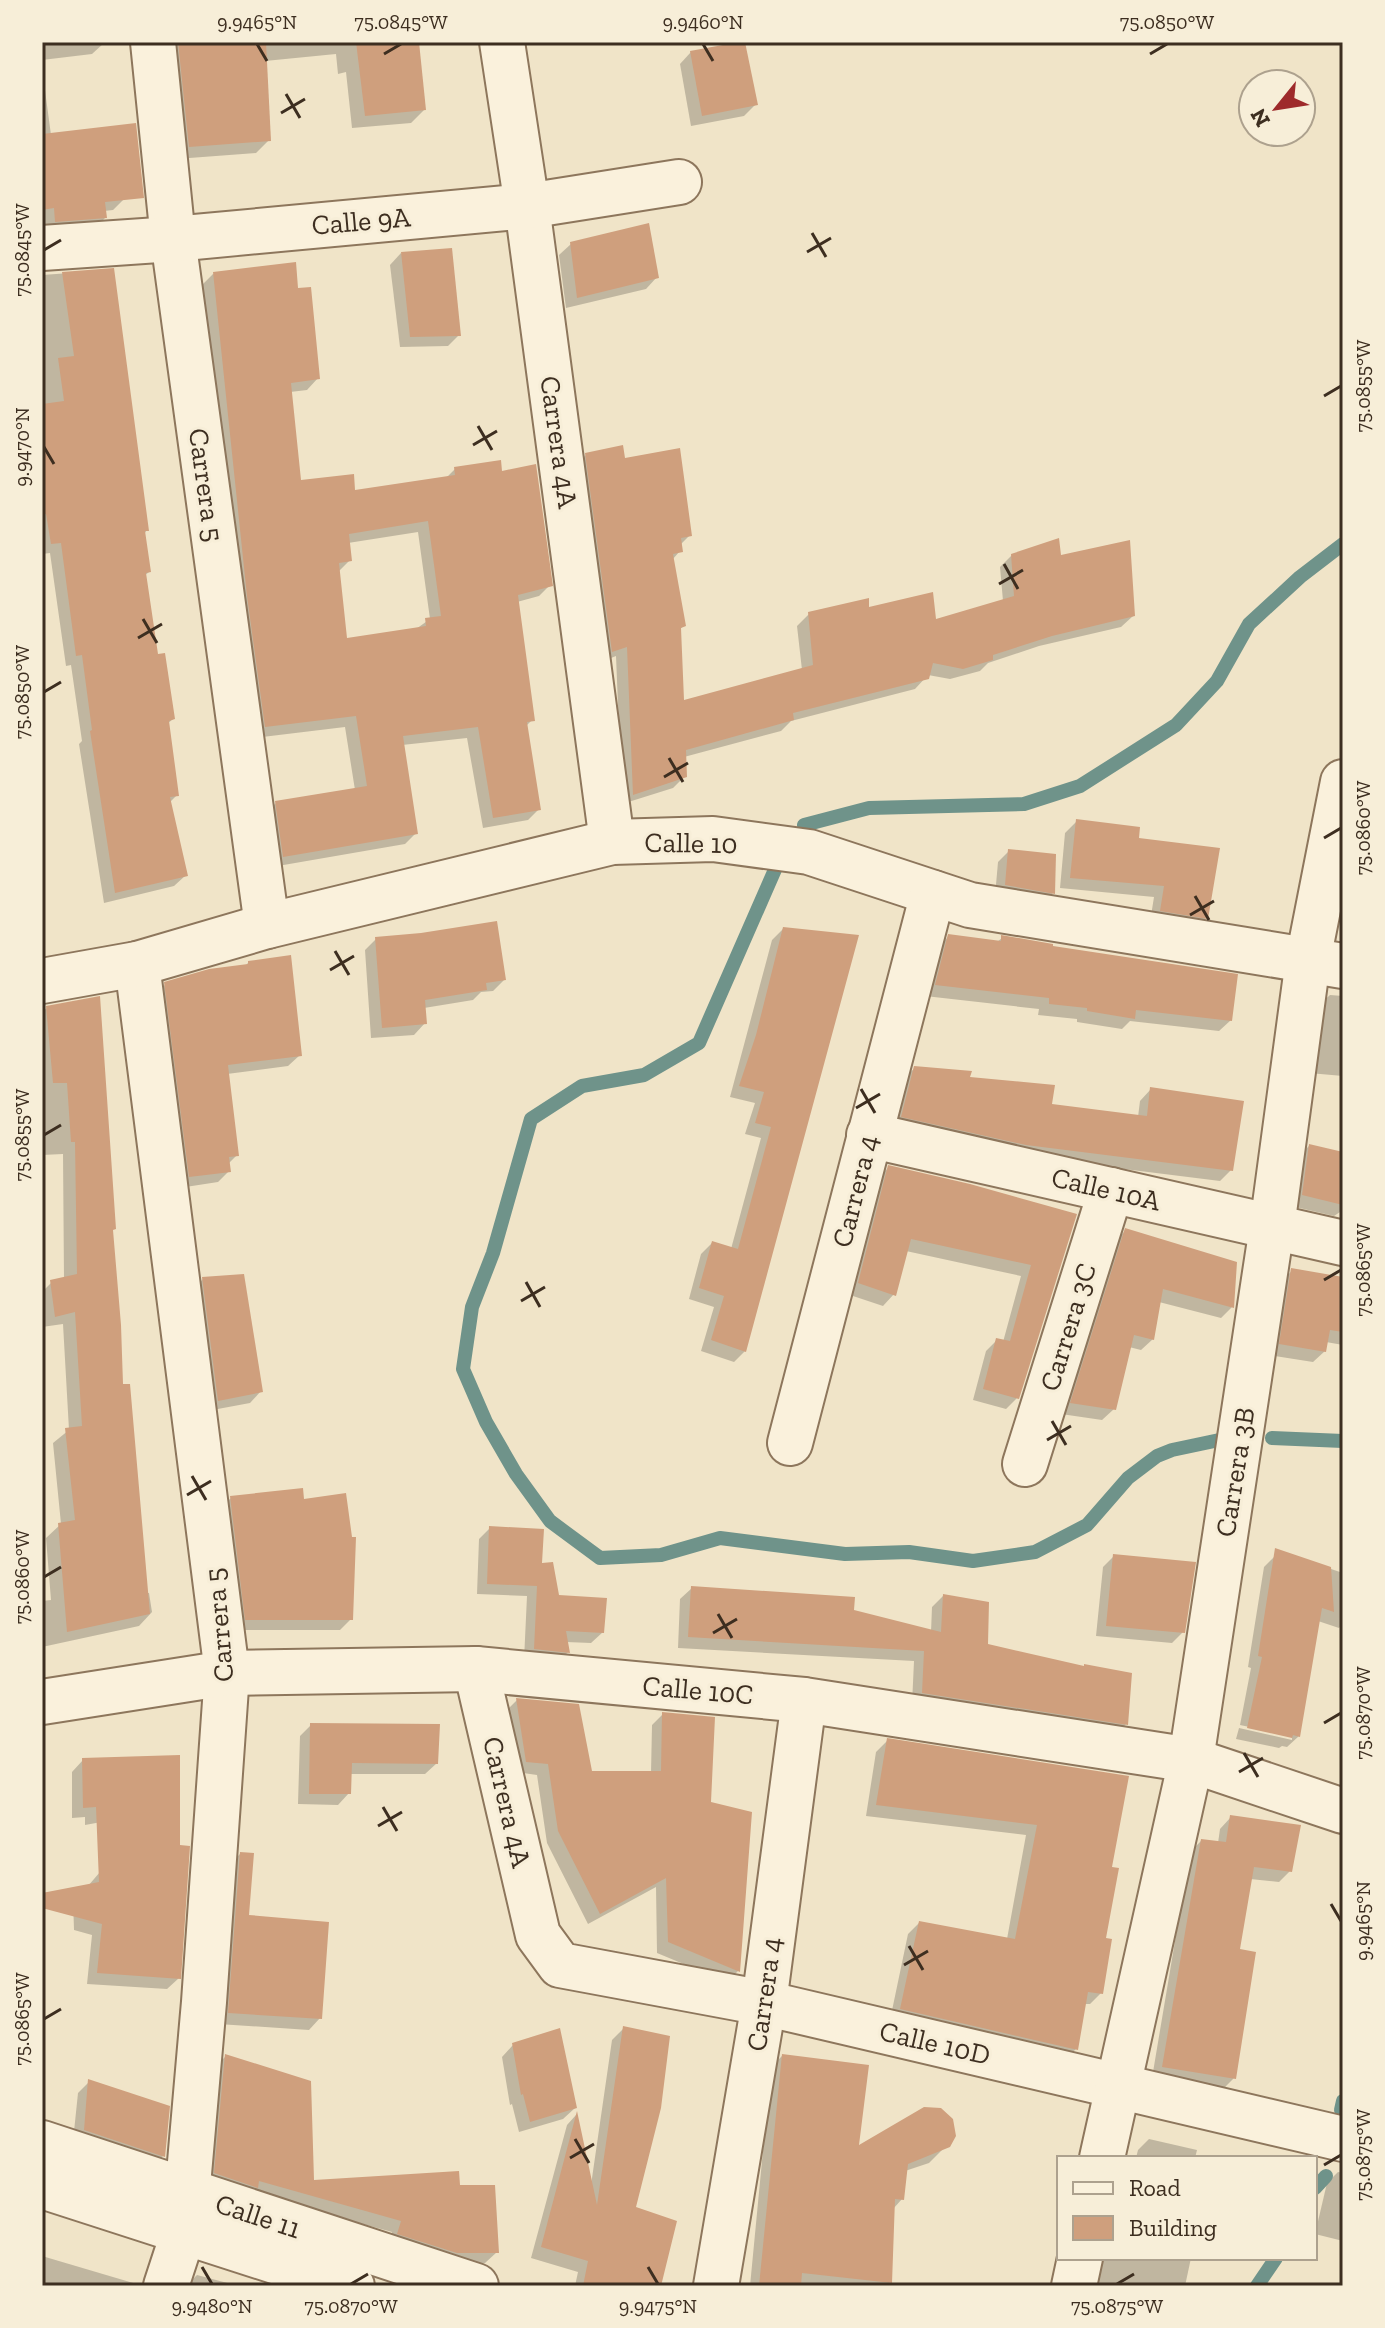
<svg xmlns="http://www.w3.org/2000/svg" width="1385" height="2328" viewBox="0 0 1385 2328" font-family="'Zilla Slab',serif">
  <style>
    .shadow { fill: #0003; fill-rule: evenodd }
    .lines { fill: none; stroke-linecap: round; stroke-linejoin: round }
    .stream { stroke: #6f938a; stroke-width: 14 }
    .building { fill: #cf9f7d; fill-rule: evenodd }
    .minor-casing { stroke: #8d765c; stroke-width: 48 }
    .minor { stroke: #faf1dc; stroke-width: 44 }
    .ticks { fill: none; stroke: #3d2e20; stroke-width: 3 }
    .labels { text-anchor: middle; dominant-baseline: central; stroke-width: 6; stroke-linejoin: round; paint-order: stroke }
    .street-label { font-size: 28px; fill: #3d2e20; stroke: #f7eed8 }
    .neatline { fill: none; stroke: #3d2e20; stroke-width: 3 }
    .ticks-label { font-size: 20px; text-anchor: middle; fill: #3d2e20 }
  </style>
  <rect width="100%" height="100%" fill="#f0e4c8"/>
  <!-- shadow -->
  <g class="shadow">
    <path d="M42,42H104V43L92,54L42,60Z"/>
    <path d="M161,42H417L424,110L411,123L352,128L346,72L338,74L336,54L265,61L269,140L256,153L176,159Z"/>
    <path d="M691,52L755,105L744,116L691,126L680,64Z"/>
    <path d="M42,68L51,135L124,199L113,210L104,211L105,218L94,229L42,233Z"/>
    <path d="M571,244L657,277L646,289L566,308L559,255Z"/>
    <path d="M401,253L459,335L448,346L400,347L390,265Z"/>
    <path d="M112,270L147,530L144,534L149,572L144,576L156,657L173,719L167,724L177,795L170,802L186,875L174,886L104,903L79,744L82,741L71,665L66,666L50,553L42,554V275Z"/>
    <path d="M213,274L297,290L318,378L307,390L290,392L299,483L354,492L446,478L455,469L501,474L550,585L539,596L517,602L532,720L525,727L539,809L528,820L483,828L467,738L402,745L416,833L405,844L272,867L265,814L276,803L355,790L345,727L254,738L202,285ZM418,532L430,619L416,629L345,641L338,572L350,560L348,543Z"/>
    <path d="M586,455L624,460L690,535L680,545V551L672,560L684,625L679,630L682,703L802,670L797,626L809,614L868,610L934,621L1003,601L1000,567L1012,555L1059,558L1133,616L1121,627L1039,646L988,663L980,671L950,679L928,675L915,689L791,721L781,731L684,757L685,776L673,788L622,804L616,656L601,662L575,466Z"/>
    <path d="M1077,821L1137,840L1206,918L1195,929L1150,922L1154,897L1060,888L1065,833Z"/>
    <path d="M1009,851L1053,893L1042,904L995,896L998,862Z"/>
    <path d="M783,929L856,937L745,1351L734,1362L701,1351L714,1307L689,1299L701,1254L712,1243L731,1249L761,1138L745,1134L755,1103L730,1097L772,940Z"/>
    <path d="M949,936L997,942L1002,938L1231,1020L1219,1031L1130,1021L1122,1029L1077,1022V1019L1038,1015L1039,1009L925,996L938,947Z"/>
    <path d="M376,939L504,980L493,991L481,992L473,1000L424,1008L425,1023L414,1035L371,1038L365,950Z"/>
    <path d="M249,962L300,1055L288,1066L227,1074L237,1155L228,1164L229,1171L218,1182L179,1188L154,995L166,984L245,966Z"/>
    <path d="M1330,995L1343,996V1076L1309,1073L1318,1006Z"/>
    <path d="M47,1008L111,1232L121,1387L145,1593H149L152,1612L139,1626L42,1647V1601L51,1600L46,1538L61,1524L53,1443L69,1430L63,1324L42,1327V1292L52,1282L64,1279L63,1154L42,1155V1012Z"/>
    <path d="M915,1068L968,1079L1050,1106L1138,1117L1140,1101L1151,1089L1231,1170L1220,1181L1013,1155L891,1128L903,1079Z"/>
    <path d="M1309,1146L1343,1154V1210L1334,1216L1291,1206L1298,1157Z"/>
    <path d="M889,1167L1075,1216L1017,1398L1006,1409L973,1400L986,1351L997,1340L1003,1342L1021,1276L906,1251L894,1294L883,1306L847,1294L878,1178Z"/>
    <path d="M1126,1230L1232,1307L1221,1318L1159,1302L1153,1339L1141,1350L1129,1347L1114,1409L1102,1420L1061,1414L1115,1241Z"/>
    <path d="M1292,1271L1343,1279V1345L1326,1342L1325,1351L1313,1362L1269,1355L1280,1282Z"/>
    <path d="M203,1279L261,1391L250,1403L207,1411L192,1291Z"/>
    <path d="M231,1498L303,1501L351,1619L340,1630H235L219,1510Z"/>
    <path d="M490,1528L540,1565L558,1597L603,1632L591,1643L566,1642L568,1652L557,1663L524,1660L527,1596L477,1594L479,1539Z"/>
    <path d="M1114,1556L1183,1632L1172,1643L1096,1636L1103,1567Z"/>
    <path d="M1275,1556H1292L1343,1573V1624L1339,1628L1318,1621L1299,1736L1287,1747L1282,1746L1279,1748L1236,1739L1239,1728L1292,1740V1736L1240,1725L1251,1668L1248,1667L1264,1567Z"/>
    <path d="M692,1588L852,1612L931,1632L932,1607L943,1596L986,1646L1126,1724L1115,1735L912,1704L914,1661L678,1648L680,1599Z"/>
    <path d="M517,1700L590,1773H651L652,1725L663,1714L709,1803L738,1971L727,1982L657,1953L656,1887L588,1924L547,1843L537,1775L516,1772L506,1711Z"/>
    <path d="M311,1725L437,1763L425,1774H349V1793L338,1805L298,1804L300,1736Z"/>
    <path d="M888,1740L1127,1777L1110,1868L1101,1993L1090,2004H1084L1076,2049L1064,2060L890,2020L908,1934L919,1923L1007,1939L1026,1835L866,1816L876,1752Z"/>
    <path d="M83,1760L167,1810L85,1825V1817L72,1818V1772Z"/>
    <path d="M1231,1817L1290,1871L1279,1882L1250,1879L1238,1951L1234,2078L1223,2089L1152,2078L1190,1852L1201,1841L1218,1843L1220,1829Z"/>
    <path d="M240,1854L247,1917L320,2018L309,2030L218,2024L229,1865Z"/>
    <path d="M100,1872L179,1978L167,1989L87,1984L92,1935L74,1930L73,1898L88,1886Z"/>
    <path d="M624,2028L633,2208L659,2286H575L578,2272L531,2258L567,2125L576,2115L591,2185L612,2040Z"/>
    <path d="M513,2045L575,2108L563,2119L519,2132L512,2104L510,2105L502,2057Z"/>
    <path d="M782,2056L857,2148L953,2139L929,2163L905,2171L902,2199L893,2209L890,2282L886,2286H750L771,2067Z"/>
    <path d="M225,2057L312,2182L458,2187L497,2252L485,2263L445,2264L388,2245L392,2232L250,2193L204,2184L214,2068Z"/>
    <path d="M89,2082L163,2156L152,2167L73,2141L78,2093Z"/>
    <path d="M1149,2139L1197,2150L1195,2158H1136L1138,2150Z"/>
    <path d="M1338,2172L1343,2173V2241L1315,2234L1327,2183Z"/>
    <path d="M42,2256L140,2285V2286H42Z"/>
    <path d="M1091,2258H1191L1185,2286H1092Z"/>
    <path d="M197,2275L239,2286H186Z"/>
  </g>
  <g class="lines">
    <!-- stream -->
    <g class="stream">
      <path d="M804,825L869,808L1024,804L1080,786L1176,725L1217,681L1249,624L1300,577L1343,544"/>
      <path d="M777,865L699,1043L644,1075L582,1086L531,1119L493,1253L472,1307L463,1369L486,1422L516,1474L550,1521L600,1558L661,1555L720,1538L845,1554L909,1552L973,1561L1035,1552L1087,1525L1128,1478L1157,1456L1172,1450L1224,1439"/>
      <path d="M1272,1438L1343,1441"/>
      <path d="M1341,2110L1343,2101"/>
      <path d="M1315,2188L1326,2176"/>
      <path d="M1257,2286L1276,2258"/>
    </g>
  </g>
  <!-- building -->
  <g class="building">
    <path d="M178,42H266L271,141L189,147Z"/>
    <path d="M356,42H419L426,110L365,116Z"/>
    <path d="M739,42H745L758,105L702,116L690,51Z"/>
    <path d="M136,123L144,198L105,202L107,218L55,222L54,208L42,210V134Z"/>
    <path d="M649,223L659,278L577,298L570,242Z"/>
    <path d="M452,248L461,336L410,337L401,252Z"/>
    <path d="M296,262L298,288L311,287L320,379L291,383L301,480L354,474L355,490L455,475L454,467L501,460L502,471L536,464L553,586L518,595L535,721L527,722L541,810L493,818L478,727L403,736L418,834L283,857L275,801L367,786L356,716L265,727L247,596L213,272ZM428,521L441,616L425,618L426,626L347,638L339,563L352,561L349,534Z"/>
    <path d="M114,268L149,531H145L151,572L146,573L158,654L165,653L175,719L169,721L179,796L170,797L188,876L115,893L90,731L92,730L82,655L76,656L61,543L51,544L46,514L42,515V404L64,401L58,358L74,356L62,272Z"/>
    <path d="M623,445L625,458L680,448L692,536L681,538L683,552L673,554L686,626L681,628L684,700L813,665L808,612L869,598V607L933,592L936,619L1014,596L1011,554L1059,538L1061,555L1130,540L1135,616L1052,636L993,655V660L963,669L933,663L929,679L793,713L794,720L686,750L687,777L633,795L627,647L612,652L585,453Z"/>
    <path d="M1076,819L1140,827L1139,838L1220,848L1208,919L1160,911L1164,886L1070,878Z"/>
    <path d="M1008,849L1056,854L1055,894L1005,885Z"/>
    <path d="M497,921L506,980L486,983L487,990L425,1000L427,1024L382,1028L375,937L421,933Z"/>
    <path d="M783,927L859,935L746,1352L711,1340L724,1296L699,1288L712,1241L738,1249L771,1127L755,1123L764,1092L739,1086L756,1035Z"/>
    <path d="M948,934L1001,941V935L1053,944V946L1238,974L1232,1021L1136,1010L1135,1019L1087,1011V1008L1049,1004V998L935,985Z"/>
    <path d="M291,955L302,1056L228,1065L239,1156L229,1157L231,1172L189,1177L164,982L209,969L248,964V961Z"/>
    <path d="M100,996L116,1229L113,1230L121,1325L123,1384H130L150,1614L67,1632L58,1523L75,1520L65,1428L82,1426L75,1312L55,1317L50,1280L77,1274L75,1142H71L67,1083H53L46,1006Z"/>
    <path d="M914,1066L972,1071L970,1077L1055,1085L1052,1104L1147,1116L1150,1087L1244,1101L1233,1171L1026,1145L901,1117Z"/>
    <path d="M1309,1144L1343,1152V1205L1302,1195Z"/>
    <path d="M888,1165L970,1184L1077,1214L1019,1399L983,1389L996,1338L1010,1341L1031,1265L911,1239L896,1296L858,1283Z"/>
    <path d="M1125,1228L1237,1262L1234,1308L1163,1289L1154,1340L1134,1335L1116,1410L1070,1403Z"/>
    <path d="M1291,1268L1343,1277V1332L1330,1330L1326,1352L1279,1344Z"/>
    <path d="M244,1274L263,1392L218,1401L202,1277Z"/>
    <path d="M303,1488L304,1499L346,1493L352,1537H356L353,1620H245L230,1496Z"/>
    <path d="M489,1526L544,1529L542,1563L553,1562L559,1595L607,1598L604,1633L566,1631L570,1653L534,1649L537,1586L487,1584Z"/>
    <path d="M1275,1548L1331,1567L1334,1612L1322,1608L1300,1737L1293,1735L1292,1738L1247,1728L1262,1657L1258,1656Z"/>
    <path d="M1113,1554L1196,1562L1185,1633L1106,1626Z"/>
    <path d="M691,1586L855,1597L854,1610L941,1632L943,1594L989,1602L988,1644L1084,1666V1664L1132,1673L1128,1725L922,1693L924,1651L688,1637Z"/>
    <path d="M516,1698L579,1704L592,1771H661L662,1712L715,1717L711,1802L752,1812L740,1972L668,1942L666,1878L600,1914L558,1831L548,1764L526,1762Z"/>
    <path d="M310,1723L440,1724L438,1764L352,1763L351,1794H309Z"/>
    <path d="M887,1738L1129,1776L1112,1867L1119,1868L1106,1938L1112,1939L1103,1994L1088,1992L1078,2050L900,2009L919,1921L1015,1939L1037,1825L876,1805Z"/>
    <path d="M180,1755V1845L190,1846L181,1979L97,1973L102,1924L42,1908V1893L99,1882L96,1807L83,1808L82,1758Z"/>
    <path d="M1230,1815L1301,1825L1292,1872L1254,1867L1240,1949L1256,1952L1236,2079L1162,2067L1201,1839L1226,1842Z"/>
    <path d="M240,1852L254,1853L249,1915L329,1922L322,2019L228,2013Z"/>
    <path d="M623,2026L670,2036L661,2108L636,2207L677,2221L661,2286H583L588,2261L541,2247L577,2111L597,2205Z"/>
    <path d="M560,2028L577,2108L530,2122L523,2094L521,2095L512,2043Z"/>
    <path d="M225,2054L311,2081L314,2180L459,2171L460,2185H495L499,2253H457L397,2234L401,2221L259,2181L258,2188L214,2173Z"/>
    <path d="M782,2054L869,2065L859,2145L924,2107L941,2108L953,2119L956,2136L950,2147L908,2164L904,2200L895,2199L892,2283L802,2273L801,2286H759Z"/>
    <path d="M88,2079L170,2106L165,2157L84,2130Z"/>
  </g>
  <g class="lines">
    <!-- minor casing -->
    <g class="minor-casing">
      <g id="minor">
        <path d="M153,42L173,239L267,926"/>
        <path d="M502,42L527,206L612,842"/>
        <path d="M42,248L173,239L527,206L679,182"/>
        <path d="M137,964L227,1673L204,2002L184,2231L166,2286"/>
        <path d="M42,981L137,964L267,926L612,842L713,839L809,852L970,905L1343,966"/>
        <path d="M869,1135L1343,1243"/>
        <path d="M790,1443L933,893"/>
        <path d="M1025,1464L1111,1190"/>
        <path d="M476,1669L538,1935L560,1965L764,2003L1343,2139"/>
        <path d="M42,1702L227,1673L476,1669L804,1700L1191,1760L1343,1811"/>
        <path d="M42,2143L476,2286"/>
        <path d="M1102,2158L1191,1760L1272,1227L1308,960L1343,782"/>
        <path d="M42,2186L352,2286"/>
        <path d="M716,2286L764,2003L804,1700"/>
        <path d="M1074,2286L1080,2258"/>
      </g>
    </g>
    <!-- minor -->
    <use href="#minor" class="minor"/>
  </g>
  <!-- ticks -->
  <path class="ticks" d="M257,44L267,61M703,44L713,61M384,54L401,44M1150,54L1167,44M286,94L300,118M281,113L305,99M812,233L826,257M44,250L61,240M807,252L831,238M1324,396L1341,386M478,426L492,450M473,445L497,431M44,447L54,464M1004,564L1018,589M999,584L1023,570M143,619L157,643M138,638L162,624M44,692L61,682M669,758L683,782M664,777L688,763M1324,838L1341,828M1195,896L1209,920M1190,915L1214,901M335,951L349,975M330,970L354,956M861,1089L875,1113M856,1108L880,1094M44,1135L61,1125M1324,1280L1341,1270M526,1282L540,1307M521,1301L545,1287M1052,1421L1066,1445M1047,1440L1071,1426M192,1476L206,1500M187,1495L211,1481M44,1577L61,1567M718,1614L732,1638M713,1633L737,1619M1324,1723L1341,1713M1244,1753L1258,1777M1239,1772L1263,1758M383,1807L397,1831M378,1826L402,1812M1331,1904L1341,1921M909,1946L923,1970M904,1965L928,1951M44,2019L61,2009M575,2139L589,2163M570,2158L594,2144M1324,2165L1341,2155M202,2267L212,2284M648,2267L658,2284M351,2284L368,2274M1117,2284L1134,2274"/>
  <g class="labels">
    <!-- street labels -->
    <g class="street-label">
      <text transform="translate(361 221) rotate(-5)">Calle 9A</text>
      <text transform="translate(559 442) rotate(82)">Carrera 4A</text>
      <text transform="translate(206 485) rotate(82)">Carrera 5</text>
      <text transform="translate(691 843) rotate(1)">Calle 10</text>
      <text transform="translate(1106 1189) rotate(13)">Calle 10A</text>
      <text transform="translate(855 1191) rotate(-76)">Carrera 4</text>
      <text transform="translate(1068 1327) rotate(-73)">Carrera 3C</text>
      <text transform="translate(1235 1472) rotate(-81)">Carrera 3B</text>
      <text transform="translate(219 1625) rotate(-95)">Carrera 5</text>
      <text transform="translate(698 1690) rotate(5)">Calle 10C</text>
      <text transform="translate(507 1802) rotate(77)">Carrera 4A</text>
      <text transform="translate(764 1994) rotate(-82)">Carrera 4</text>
      <text transform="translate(935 2043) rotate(13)">Calle 10D</text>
      <text transform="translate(258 2216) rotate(18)">Calle 11</text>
    </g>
  </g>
  <!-- border -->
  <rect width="1385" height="2328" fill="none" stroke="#f7eed8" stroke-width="88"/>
  <!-- legend -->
  <rect x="1057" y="2156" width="260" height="104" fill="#f7eed8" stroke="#ada18e" stroke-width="2"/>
  <rect x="1073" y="2182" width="40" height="12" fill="#faf1dc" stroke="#ada18e" stroke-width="2"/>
  <text x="1129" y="2196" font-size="24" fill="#3d2e20">Road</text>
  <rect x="1073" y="2216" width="40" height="24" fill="#cf9f7d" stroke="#ada18e" stroke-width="2"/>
  <text x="1129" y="2236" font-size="24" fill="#3d2e20">Building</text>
  <!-- north arrow -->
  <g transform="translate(1277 108) rotate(240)"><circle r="38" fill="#f7eed8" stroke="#ada18e" stroke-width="2"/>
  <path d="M0-6L14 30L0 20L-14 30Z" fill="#9e2a2b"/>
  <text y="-12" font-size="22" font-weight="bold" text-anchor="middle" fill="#3d2e20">N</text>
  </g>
  <rect x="44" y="44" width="1297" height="2240" class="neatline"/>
  <g class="ticks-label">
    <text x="257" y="29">9.9465°N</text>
    <text x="401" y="29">75.0845°W</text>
    <text x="703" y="29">9.9460°N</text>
    <text x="1167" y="29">75.0850°W</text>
    <text transform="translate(22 250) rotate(-90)" y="7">75.0845°W</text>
    <text transform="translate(1363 386) rotate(-90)" y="7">75.0855°W</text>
    <text transform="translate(22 447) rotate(-90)" y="7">9.9470°N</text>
    <text transform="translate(22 692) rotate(-90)" y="7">75.0850°W</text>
    <text transform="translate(1363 828) rotate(-90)" y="7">75.0860°W</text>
    <text transform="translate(22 1135) rotate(-90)" y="7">75.0855°W</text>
    <text transform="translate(1363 1270) rotate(-90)" y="7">75.0865°W</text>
    <text transform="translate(22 1577) rotate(-90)" y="7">75.0860°W</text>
    <text transform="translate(1363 1713) rotate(-90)" y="7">75.0870°W</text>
    <text transform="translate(1363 1921) rotate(-90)" y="7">9.9465°N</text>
    <text transform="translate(22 2019) rotate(-90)" y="7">75.0865°W</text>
    <text transform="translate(1363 2155) rotate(-90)" y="7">75.0875°W</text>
    <text x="212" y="2313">9.9480°N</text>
    <text x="351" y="2313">75.0870°W</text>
    <text x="658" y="2313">9.9475°N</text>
    <text x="1117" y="2313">75.0875°W</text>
  </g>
</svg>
